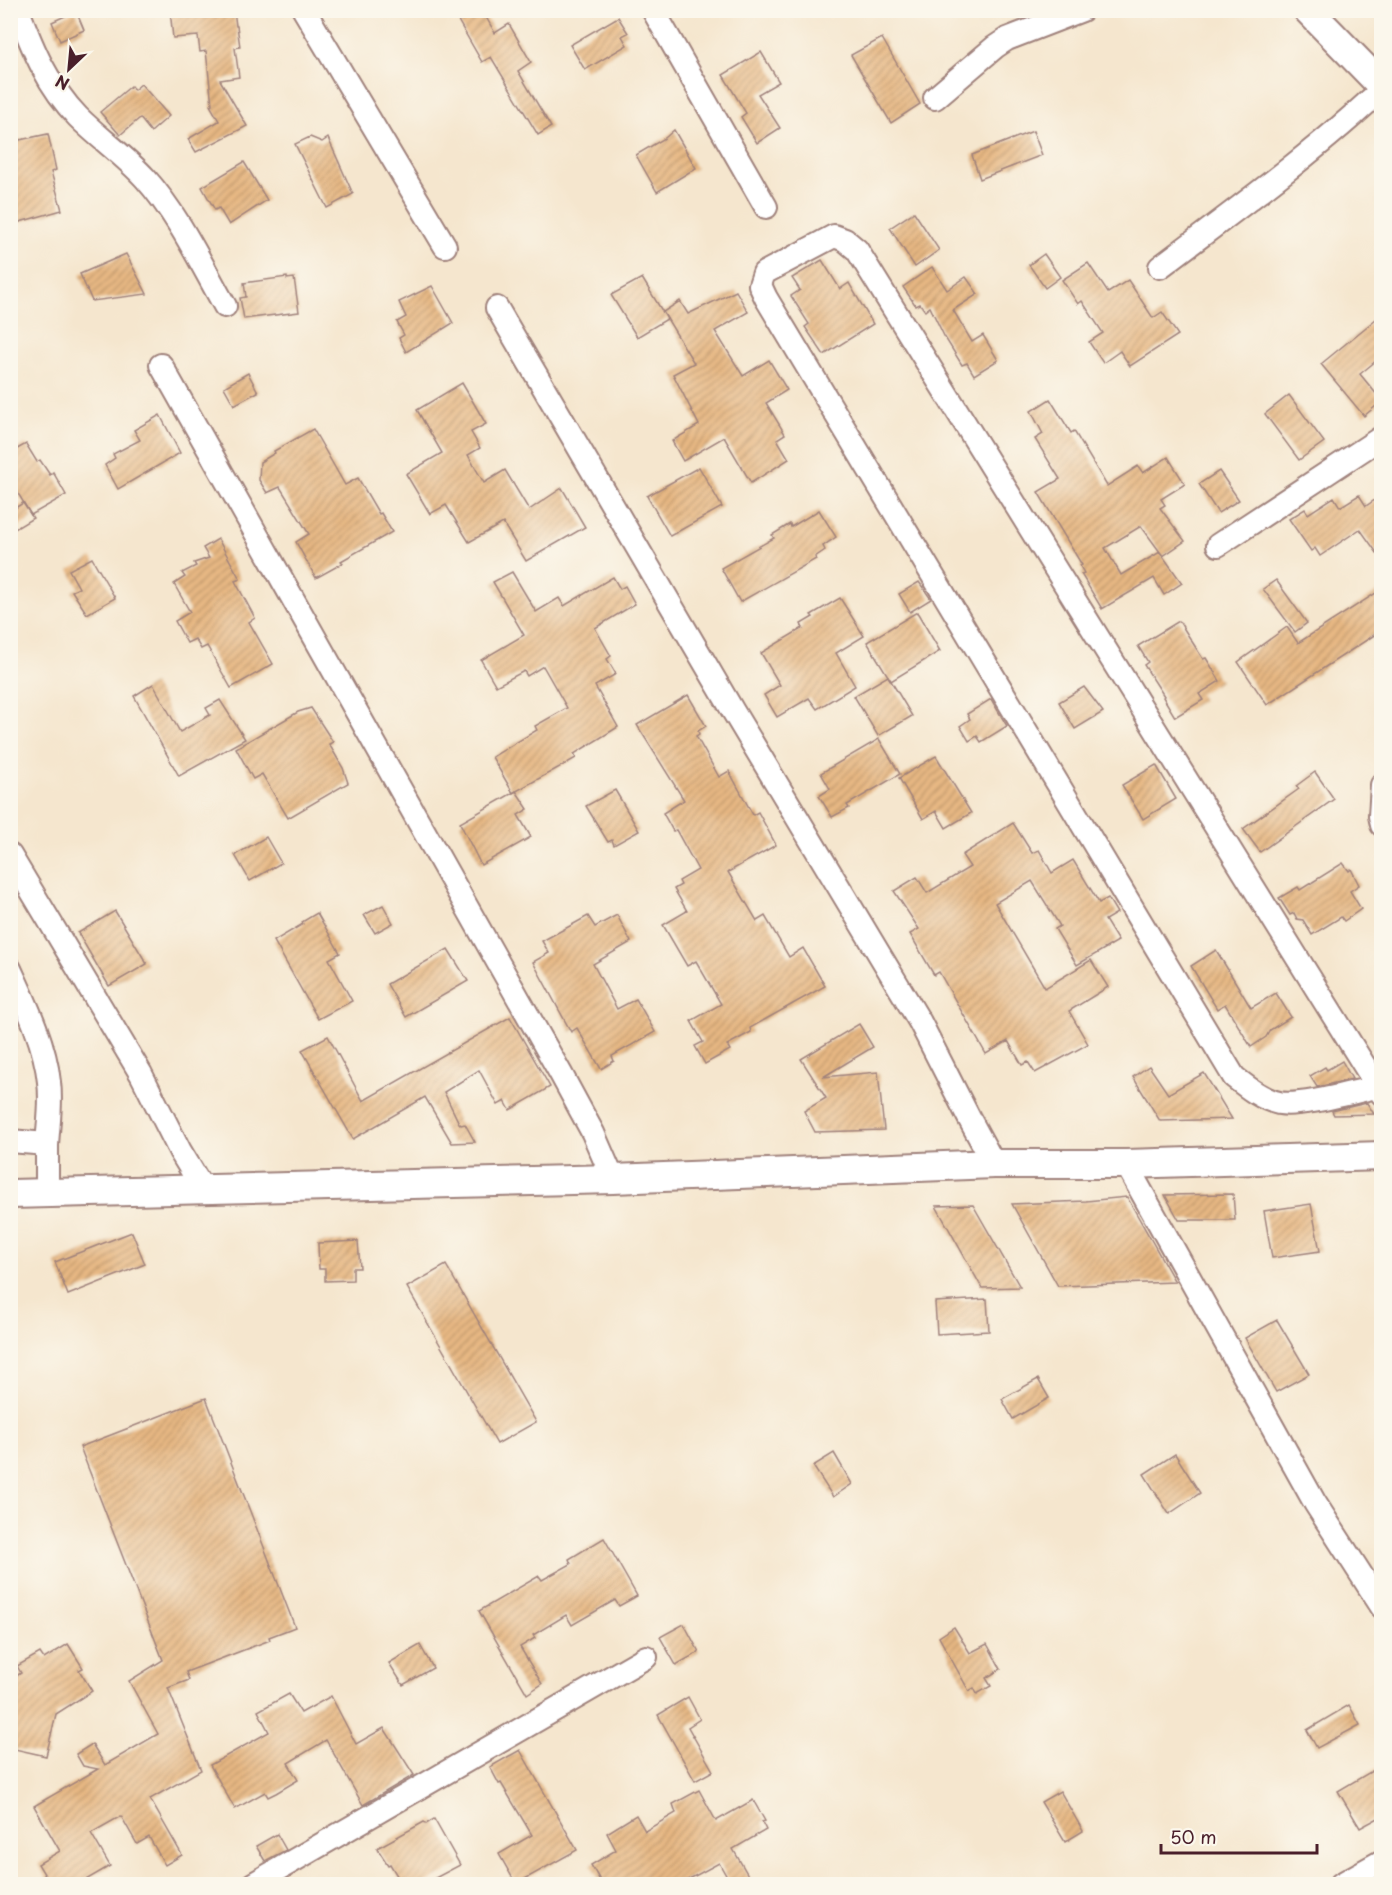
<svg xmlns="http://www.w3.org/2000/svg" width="1392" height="1895" viewBox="0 0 1392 1895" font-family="'Playpen Sans',sans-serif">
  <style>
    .building { fill: url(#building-hatch) }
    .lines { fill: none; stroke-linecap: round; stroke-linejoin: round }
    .minor-casing { stroke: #a0827c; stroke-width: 26 }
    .tertiary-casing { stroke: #a0827c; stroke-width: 32 }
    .minor { stroke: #fff; stroke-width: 22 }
    .tertiary { stroke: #fff; stroke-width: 28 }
  </style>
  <defs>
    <pattern id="building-hatch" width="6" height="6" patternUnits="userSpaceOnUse" patternTransform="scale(1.5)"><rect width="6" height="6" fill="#e7b883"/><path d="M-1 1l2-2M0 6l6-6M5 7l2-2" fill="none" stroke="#bd956b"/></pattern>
  </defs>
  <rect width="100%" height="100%" fill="#fbf7ec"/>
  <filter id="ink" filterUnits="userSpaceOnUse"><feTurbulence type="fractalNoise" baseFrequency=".0167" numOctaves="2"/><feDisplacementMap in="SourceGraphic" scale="12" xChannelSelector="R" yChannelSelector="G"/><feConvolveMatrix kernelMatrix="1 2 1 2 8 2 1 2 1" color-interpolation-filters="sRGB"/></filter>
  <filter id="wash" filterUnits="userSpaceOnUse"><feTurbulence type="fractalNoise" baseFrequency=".008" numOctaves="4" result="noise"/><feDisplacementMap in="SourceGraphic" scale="24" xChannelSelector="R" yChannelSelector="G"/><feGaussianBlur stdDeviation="1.35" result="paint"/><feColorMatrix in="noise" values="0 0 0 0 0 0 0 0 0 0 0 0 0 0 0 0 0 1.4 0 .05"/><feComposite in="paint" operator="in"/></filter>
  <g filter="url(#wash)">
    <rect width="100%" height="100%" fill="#f5e6ce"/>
    <g id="blocks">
      <!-- building -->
      <g class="building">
        <path d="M170,10H234L236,26H237L240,47L235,48L239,77L220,80L247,126L196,152L188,139L219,121L210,105L212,104L206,51L200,52L198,36L173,38Z"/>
        <path d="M452,10H482L495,33L509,24L531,62L518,71L551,127L538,135L491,57L482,62Z"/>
        <path d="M76,11L84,30L60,41L52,22Z"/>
        <path d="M618,17L628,33L622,36L627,45L585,70L570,45Z"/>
        <path d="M882,38L920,104L891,123L851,55Z"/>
        <path d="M761,52L779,82L758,94L780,128L757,143L741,117L746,113L723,75Z"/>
        <path d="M141,84L169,116L151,132L140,118L120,135L100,112L131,86L134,90Z"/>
        <path d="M674,130L696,168L657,192L636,155L665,138Z"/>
        <path d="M1033,131L1042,155L980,179L972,155Z"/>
        <path d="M48,134L56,170L51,172L62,210L16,223L10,201V142Z"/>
        <path d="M310,137L322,142L328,138L353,194L327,208L295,144Z"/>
        <path d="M244,162L267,200L229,225L219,208L215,210L202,187Z"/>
        <path d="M914,212L939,250L915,267L890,228Z"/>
        <path d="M126,254L147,294L92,301L80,274Z"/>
        <path d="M1044,254L1060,277L1045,288L1029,265Z"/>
        <path d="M822,260L840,289L849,283L873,324L824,355L805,327L809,324L791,296L800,290L792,278Z"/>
        <path d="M1088,263L1108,293L1128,280L1153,318L1162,312L1178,335L1130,366L1120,351L1103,363L1089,342L1103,333L1082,301L1078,304L1062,280Z"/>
        <path d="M932,267L947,290L966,277L978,294L953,310L972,342L983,335L998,360L974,375L967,363L962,365L944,336L930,307L925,311L920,304L916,306L903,287Z"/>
        <path d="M287,277V279L294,278L299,312L244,319L240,298L246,297L244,283Z"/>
        <path d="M642,278L667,319L637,337L611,295Z"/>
        <path d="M432,286L453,323L406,352L399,338L404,335L397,322L406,317L399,302Z"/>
        <path d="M736,291L748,312L715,331L743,376L769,360L787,390L766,403L785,434L777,439L789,459L751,483L724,437L683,461L672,441L699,425L673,374L694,363L663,312L680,301L688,314Z"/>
        <path d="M1382,314V356L1360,374L1382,401L1364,416L1321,364Z"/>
        <path d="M248,373L258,392L234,405L224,387Z"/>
        <path d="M462,383L486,424L471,432L480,448L468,455L484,483L505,470L529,510L562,488L585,527L526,561L503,523L469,542L446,505L430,514L406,474L442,453L417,410Z"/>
        <path d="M1289,395L1324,442L1299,460L1265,414Z"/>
        <path d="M1050,399L1071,433L1074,431L1107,486L1138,466L1143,473L1168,457L1185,484L1161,499L1165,505L1160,508L1185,541L1163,556L1141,526L1105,548L1121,575L1160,552L1182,583L1164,595L1154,578L1102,609L1081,574L1084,573L1080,566L1082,565L1038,492L1060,479L1035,439L1043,434L1031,411Z"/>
        <path d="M160,415L180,453L118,489L105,465L115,458L113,454L140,440L134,430Z"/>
        <path d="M313,429L345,485L358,478L379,514L381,513L392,532L341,561L343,563L316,578L296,542L309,534L280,487L267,493L259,480L260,462L275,453L274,451Z"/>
        <path d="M26,444L37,462L40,460L50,475L53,472L66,495L31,515L10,480V453Z"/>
        <path d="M699,467L722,507L670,536L647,496Z"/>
        <path d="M1219,471L1239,500L1218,513L1199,484Z"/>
        <path d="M1359,495L1366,506L1382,495V560L1360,529L1320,556L1315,548L1311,551L1289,519L1305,509L1308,514L1334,497L1340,507Z"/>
        <path d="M23,503L33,518L10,532V511Z"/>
        <path d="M819,510L836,537L823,546L825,550L815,557L816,559L740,602L721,568L774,538L772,535L790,524L791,527Z"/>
        <path d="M218,539L240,579L235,581L255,618L249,622L273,664L231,688L207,646L201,649L195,639L187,643L175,621L190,612L174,584L185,577L182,573L196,566L194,563L209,558L203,548Z"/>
        <path d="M92,558L115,598L87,614L72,591L79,588L69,570Z"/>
        <path d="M512,572L536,612L559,598L564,606L613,577L620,589L625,586L635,604L595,628L611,656L607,659L616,674L595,686L618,727L574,754L576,758L513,793L492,757L537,730L535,726L567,708L543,666L527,676L524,671L496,686L481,660L524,635L493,582Z"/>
        <path d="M1276,580L1307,623L1295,632L1263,589Z"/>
        <path d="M919,582L931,599L910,612L899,594Z"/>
        <path d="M1382,589V630L1267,705L1238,662L1287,627L1298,643Z"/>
        <path d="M840,598L864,636L836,653L855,686L817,709L809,698L777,717L764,695L780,685L761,653L803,628L801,624L813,617L811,615Z"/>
        <path d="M917,612L940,651L891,681L867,642Z"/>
        <path d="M1179,621L1203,659L1206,658L1220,681L1199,694L1203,700L1175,717L1163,697L1164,696L1144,665L1148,662L1138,646Z"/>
        <path d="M888,676L912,716L878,736L854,696Z"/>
        <path d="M153,684L180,732L210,715L206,708L220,700L245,739L179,776L134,696Z"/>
        <path d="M1084,687L1103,712L1075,729L1059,702Z"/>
        <path d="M688,695L706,726L698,731L699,734L696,736L719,777L729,771L753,815L758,812L776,845L728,872L757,921L765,916L789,957L803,948L825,986L750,1028L751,1032L727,1045L730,1050L705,1064L695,1046L703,1042L691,1021L721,1004L696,961L687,966L663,925L687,911L674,889L681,885L679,881L698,870L676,830L673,831L663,813L684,800L637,725Z"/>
        <path d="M991,699L1007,726L981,742L977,736L969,741L960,726L970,719L967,714Z"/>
        <path d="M311,708L333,742L329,744L343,768L348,783L288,818L262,774L253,779L236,748L298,712Z"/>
        <path d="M879,739L900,774L847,805L849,808L832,817L819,796L830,789L821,773Z"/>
        <path d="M936,756L971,813L946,828L936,811L923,819L899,778Z"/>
        <path d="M1156,765L1176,799L1143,819L1122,785Z"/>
        <path d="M1315,772L1334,799L1260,852L1243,829L1299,789L1296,786Z"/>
        <path d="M615,790L639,831L614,845L612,840L608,842L586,806Z"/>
        <path d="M516,791L528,809L518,815L531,837L481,865L460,823Z"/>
        <path d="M1013,823L1032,853L1039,850L1052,873L1073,860L1099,903L1108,898L1117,913L1105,920L1118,941L1077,965L1055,929L1060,926L1032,881L995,903L1045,988L1091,960L1108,987L1069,1011L1088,1044L1035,1073L1028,1062L1022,1065L1008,1041L986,1054L939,972L934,975L910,934L919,929L894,891L917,877L927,893L970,867L962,855Z"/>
        <path d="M266,837L281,863L250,881L235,855Z"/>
        <path d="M1343,863L1349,871L1351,869L1359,885L1350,891L1361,909L1344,921L1341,917L1312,935L1303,920L1297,919L1294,913L1290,915L1279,898L1298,887L1300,890Z"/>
        <path d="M383,905L393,923L375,933L364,915Z"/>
        <path d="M115,911L147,964L109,986L78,933Z"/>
        <path d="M317,913L340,953L329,959L352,1001L318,1019L274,941L303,924L302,922Z"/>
        <path d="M617,915L631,942L593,964L617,1009L636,999L655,1032L612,1056L614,1061L601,1069L577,1028L571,1032L533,962L549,953L542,941L570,926L588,916L595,927Z"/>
        <path d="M448,949L468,981L406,1017L387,984Z"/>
        <path d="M1216,950L1251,1008L1276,993L1291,1017L1270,1030L1266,1037L1251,1047L1225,1004L1217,1009L1191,966Z"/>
        <path d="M510,1017L550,1087L510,1110L505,1101L498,1105L479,1070L444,1092L459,1123L461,1125L465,1124L475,1142L452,1143L425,1097L353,1139L302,1050L328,1036L363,1101Z"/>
        <path d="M859,1024L873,1047L823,1077L878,1072L884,1130L815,1132L804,1111L826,1098L801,1059Z"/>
        <path d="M1342,1061L1352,1079L1317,1087L1310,1076L1325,1067L1327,1070Z"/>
        <path d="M1149,1066L1168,1094L1204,1073L1232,1119L1160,1121L1133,1077Z"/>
        <path d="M1367,1103L1374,1114L1334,1115L1332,1111Z"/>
        <path d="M1233,1194L1235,1220H1179L1165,1195Z"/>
        <path d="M1127,1197L1175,1282L1058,1286L1012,1204L1086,1201Z"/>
        <path d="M1311,1204L1320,1251L1272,1258L1264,1211Z"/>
        <path d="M973,1205L1020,1287L982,1288L936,1206Z"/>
        <path d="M132,1232L145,1264L68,1295L55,1262Z"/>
        <path d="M358,1241L360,1268H353V1280L325,1281V1269H319L318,1243Z"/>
        <path d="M446,1265L536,1422L497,1444L407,1287Z"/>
        <path d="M987,1299L989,1331L937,1334L935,1302Z"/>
        <path d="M1277,1320L1309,1374L1276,1392L1245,1338Z"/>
        <path d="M1038,1379L1049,1398L1013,1419L1002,1399Z"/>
        <path d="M206,1398L295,1627L269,1637L270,1640L186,1672L189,1680L168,1688L201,1770L150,1799L182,1855L165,1865L149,1837L137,1844L121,1816L91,1833L110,1866L79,1884H50L38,1864L60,1851L34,1806L98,1769L83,1766L76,1754L92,1744L105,1765L158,1734L129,1681L163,1660L80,1447Z"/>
        <path d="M834,1453L852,1484L833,1497L813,1466Z"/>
        <path d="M1175,1454L1200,1493L1169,1514L1144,1474Z"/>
        <path d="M604,1538L637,1596L619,1606L615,1600L572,1625L566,1615L533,1635L535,1638L520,1647L542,1684L527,1694L479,1611L539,1576L542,1580L571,1564L569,1559Z"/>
        <path d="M684,1624L699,1652L676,1665L660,1637Z"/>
        <path d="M954,1627L970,1653L987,1644L1001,1669L986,1678L991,1686L977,1694L974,1688L969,1691L939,1637Z"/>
        <path d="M68,1644L83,1668L79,1670L92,1691L56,1714L46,1756L10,1748V1680L21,1673L17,1666L40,1653L44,1659Z"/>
        <path d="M420,1645L433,1668L403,1685L389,1663Z"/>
        <path d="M289,1694L301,1713L331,1696L356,1744L384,1728L414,1775L363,1805L326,1740L288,1763L298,1780L276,1793L268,1797L265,1792L235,1809L210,1765L269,1732L258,1711Z"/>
        <path d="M688,1697L700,1719L688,1727L713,1771L695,1781L658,1715Z"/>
        <path d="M1349,1705L1360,1725L1317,1748L1307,1730Z"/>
        <path d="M520,1750L577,1850L516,1884L499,1854L532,1835L501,1783L499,1784L490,1767Z"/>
        <path d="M1382,1765V1816L1360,1828L1338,1791Z"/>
        <path d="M699,1790L716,1821L753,1800L765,1821L762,1822L766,1830L733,1849L753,1884H731L719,1863L680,1884H602L591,1865L616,1850L607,1833L636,1815L645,1831L676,1813L673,1804Z"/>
        <path d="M1060,1791L1083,1831L1065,1842L1041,1802Z"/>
        <path d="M434,1819L460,1865L424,1884H402L390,1864L388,1865L377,1848L424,1822L426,1824Z"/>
        <path d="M277,1834L286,1850L265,1861L256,1846Z"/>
      </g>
    </g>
  </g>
  <g filter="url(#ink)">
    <use href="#blocks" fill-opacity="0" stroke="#a0827c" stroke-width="1.5"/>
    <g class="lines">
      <!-- minor casing -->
      <g class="minor-casing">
        <g id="minor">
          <path d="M18,10C33,50 48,86 78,117C99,138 125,156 145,178C179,216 200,262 225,306"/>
          <path d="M304,10L445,246"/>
          <path d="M653,10L766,207"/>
          <path d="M935,98L995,47L1007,39L1082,10"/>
          <path d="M1160,267C1235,210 1313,154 1382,89"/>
          <path d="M497,308L733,711L920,1022L969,1118L994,1164"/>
          <path d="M161,365L561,1074L593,1133L613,1179"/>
          <path d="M1218,545L1382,437"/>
          <path d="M1382,785L1380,816L1382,825"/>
          <path d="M10,855L141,1074L180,1151L203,1189"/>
          <path d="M10,969C26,1004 45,1043 49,1082C52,1104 48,1125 47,1146C47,1162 47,1177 47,1193"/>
          <path d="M1377,1087C1353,1092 1301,1107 1279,1103C1262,1099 1248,1088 1234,1077L766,298L760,285L764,273L834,236L845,240L857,250L1382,1094"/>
          <path d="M10,1141L47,1144"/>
          <path d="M1126,1164L1315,1503L1382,1607"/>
          <path d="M253,1884L646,1657"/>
          <path d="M1341,1884L1382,1861"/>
        </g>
      </g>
      <!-- tertiary casing -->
      <g class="tertiary-casing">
        <g id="tertiary">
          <path d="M1308,10L1382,86"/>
          <path d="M10,1194L613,1179L994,1164H1126L1382,1156"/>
        </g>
      </g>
      <!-- minor -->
      <use href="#minor" class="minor"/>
      <!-- tertiary -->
      <use href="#tertiary" class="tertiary"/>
    </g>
  </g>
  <!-- margin -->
  <rect width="1392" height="1895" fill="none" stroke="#fbf7ec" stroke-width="36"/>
  <!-- north arrow -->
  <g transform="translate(69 69) rotate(206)" stroke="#fbf7ec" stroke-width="4.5" paint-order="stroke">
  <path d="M0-4.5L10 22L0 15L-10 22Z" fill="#4a1f2b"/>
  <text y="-9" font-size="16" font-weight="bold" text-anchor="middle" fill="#4a1f2b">N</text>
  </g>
  <!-- scale -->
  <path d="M1161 1844v9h156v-9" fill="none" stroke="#4a1f2b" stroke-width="3"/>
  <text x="1170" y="1844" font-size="18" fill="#4a1f2b" stroke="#fbf7ec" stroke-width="4.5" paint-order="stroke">50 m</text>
</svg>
